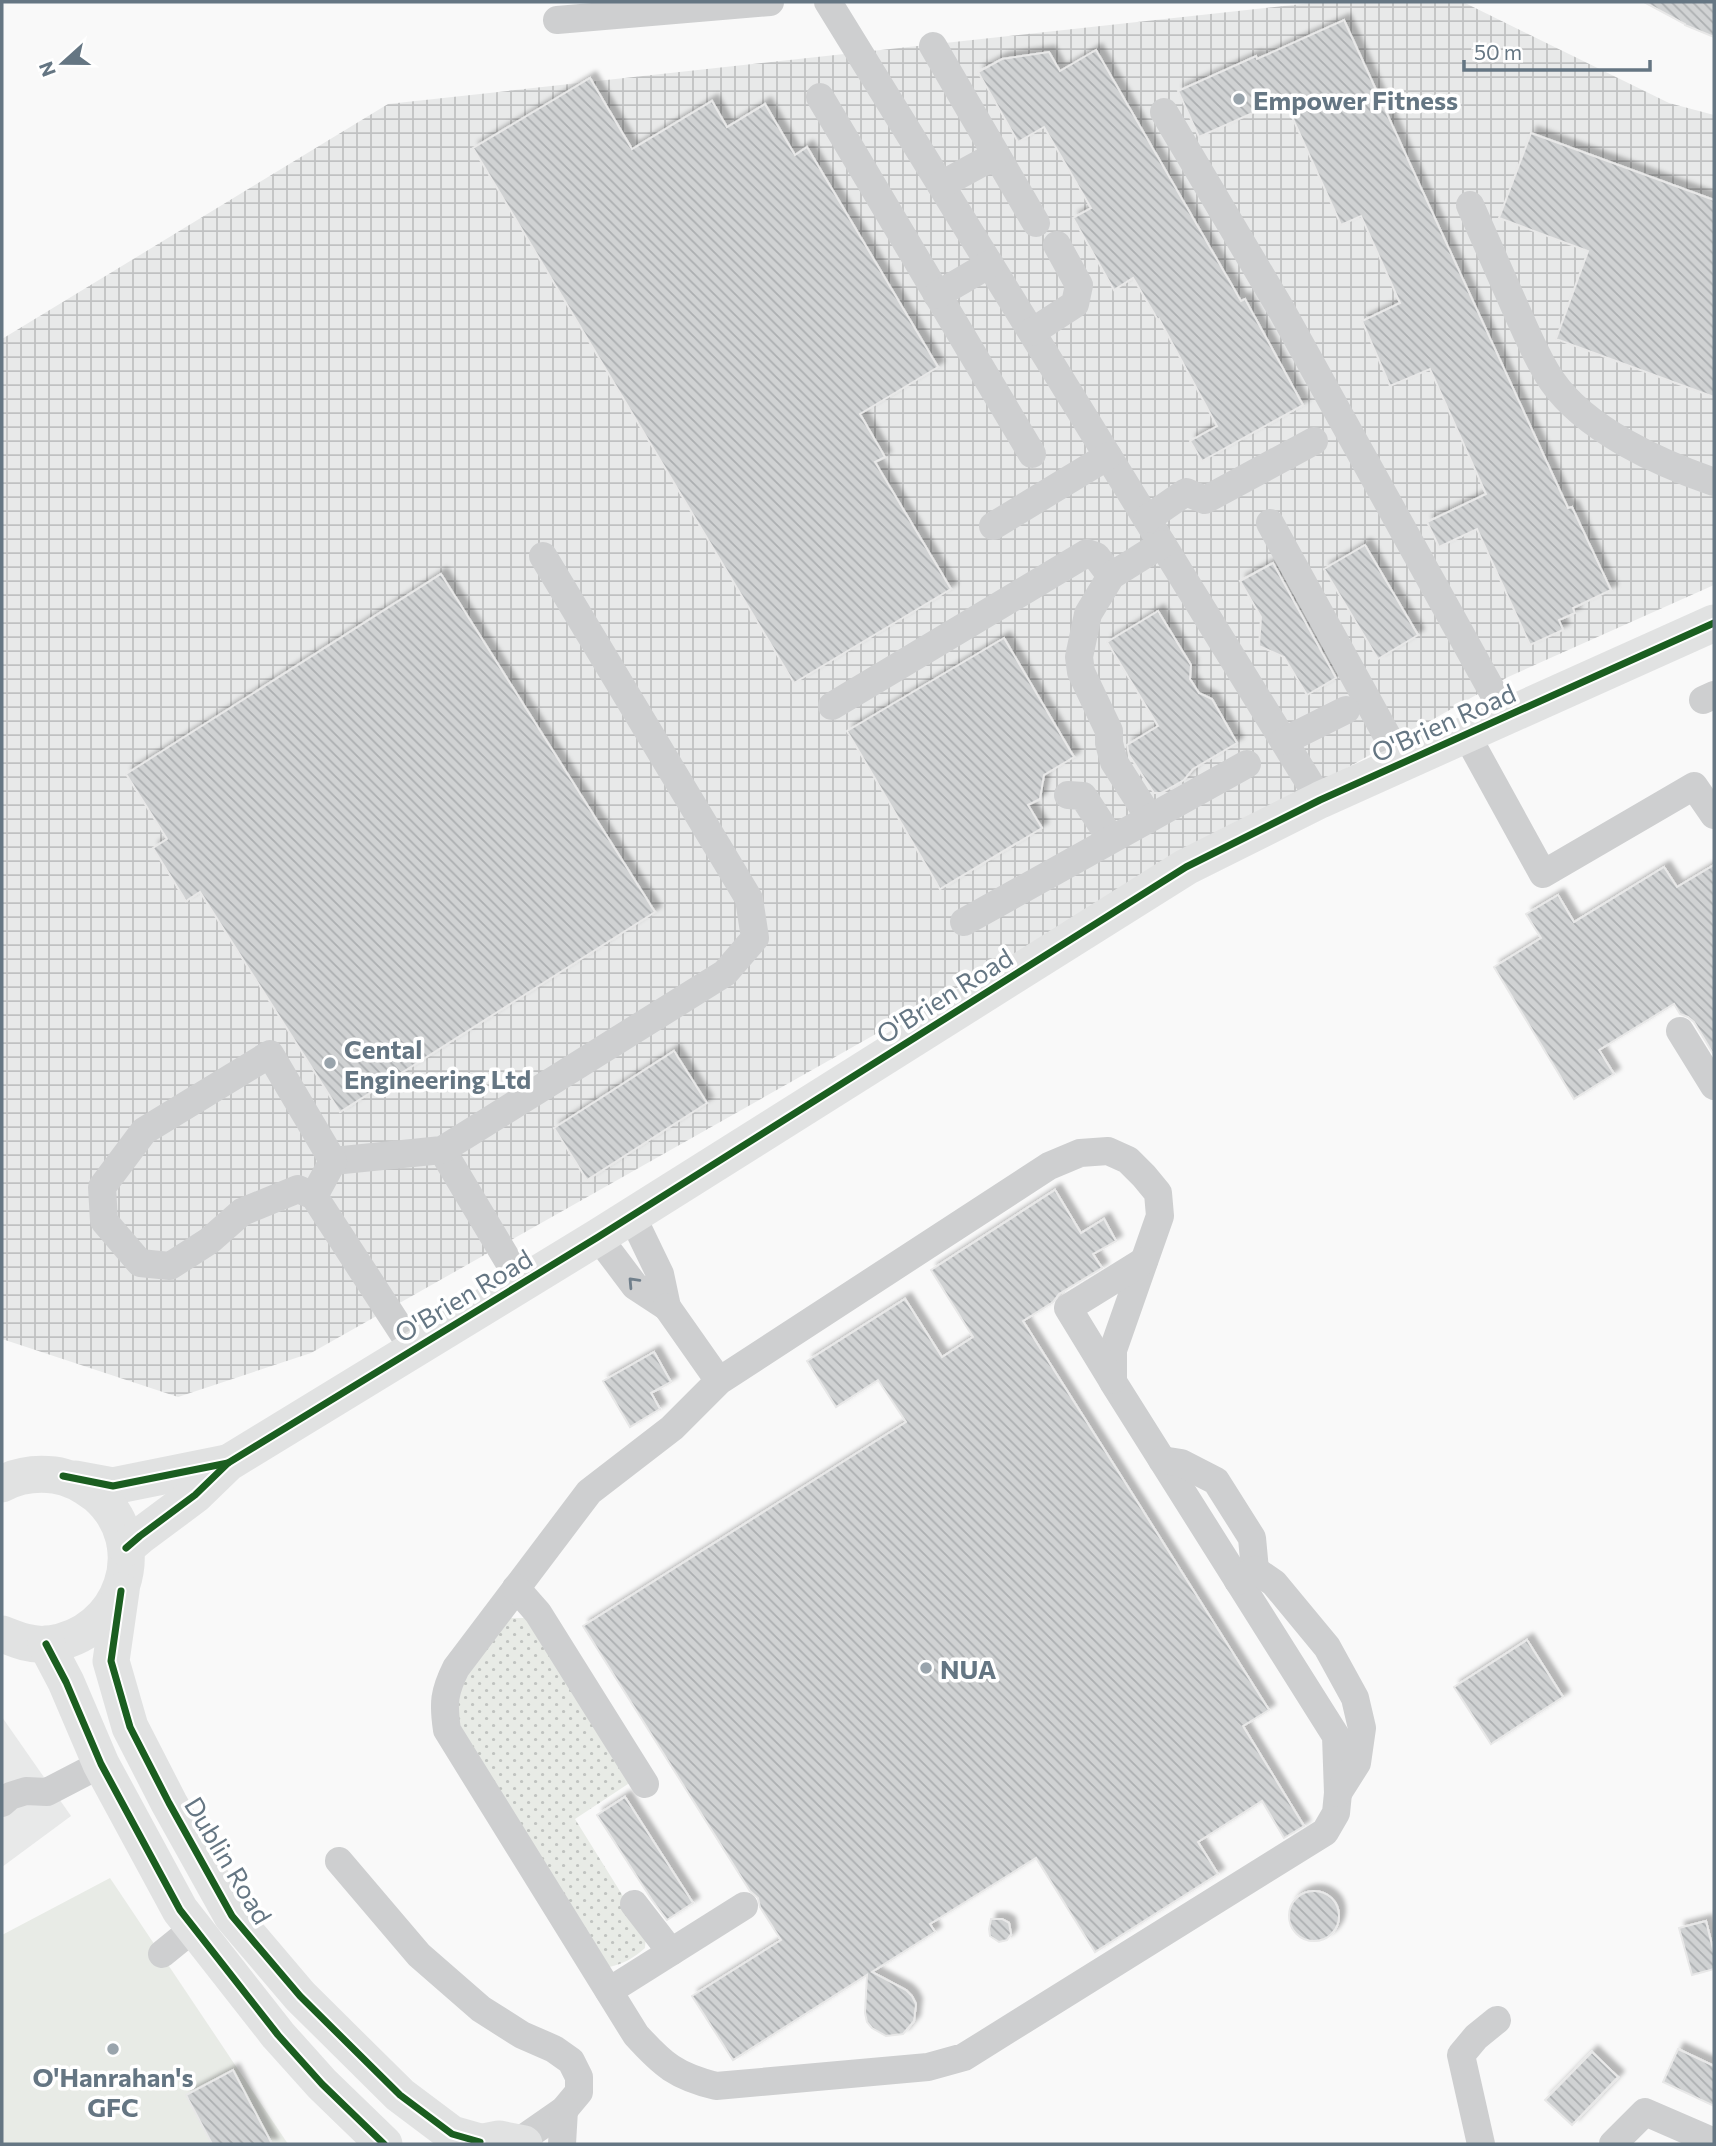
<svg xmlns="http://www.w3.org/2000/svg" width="1716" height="2146" viewBox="0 0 1716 2146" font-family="Commissioner,sans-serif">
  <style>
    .built { fill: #e8e9e9 }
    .industrial { fill: url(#industrial-grid) }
    .grass { fill: url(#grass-dots) }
    .garden { fill: #e8ebe6 }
    .building { fill: url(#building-back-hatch); stroke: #e8e8e8; stroke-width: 2; filter: url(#shadow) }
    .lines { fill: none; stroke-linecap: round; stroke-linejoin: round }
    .minor { stroke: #cecfd0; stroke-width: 28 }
    .major { stroke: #e1e2e2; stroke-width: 37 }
    .cycleway-casing { stroke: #fff; stroke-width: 11 }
    .cycleway { stroke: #1b5e20; stroke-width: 7 }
    .oneway { stroke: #707f8b }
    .poi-dot { fill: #99a4ac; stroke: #fff; stroke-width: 2.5 }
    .labels { text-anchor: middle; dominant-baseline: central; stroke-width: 7; stroke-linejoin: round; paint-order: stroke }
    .poi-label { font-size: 26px; font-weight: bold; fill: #657683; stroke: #fff; text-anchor: start }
    .street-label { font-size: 26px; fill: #657683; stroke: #fff }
  </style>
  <defs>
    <pattern id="industrial-grid" width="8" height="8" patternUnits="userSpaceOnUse" patternTransform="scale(1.75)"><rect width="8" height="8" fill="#e8e9e9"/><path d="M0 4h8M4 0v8" fill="none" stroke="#c0c1c2"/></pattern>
    <pattern id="grass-dots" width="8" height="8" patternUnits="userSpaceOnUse" patternTransform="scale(1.75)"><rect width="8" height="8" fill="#e8ebe6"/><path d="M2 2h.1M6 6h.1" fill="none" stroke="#c0c3c0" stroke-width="1.8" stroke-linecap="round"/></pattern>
    <pattern id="building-back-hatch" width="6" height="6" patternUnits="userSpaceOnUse" patternTransform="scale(1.75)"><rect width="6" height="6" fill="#d0d2d3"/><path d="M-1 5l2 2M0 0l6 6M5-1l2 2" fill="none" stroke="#acafb1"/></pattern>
    <filter id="shadow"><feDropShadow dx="6" dy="-6" stdDeviation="2" flood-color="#0004"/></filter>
  </defs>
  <rect width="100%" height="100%" fill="#f9f9f9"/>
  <!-- built -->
  <path class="built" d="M2,1717L71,1816L2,1867Z"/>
  <!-- industrial -->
  <path class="industrial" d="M1320,2H1463L1669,103L1714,115V585L1508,677L311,1353L178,1397L2,1339V339L388,104Z"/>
  <!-- grass -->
  <path class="grass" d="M510,1618H524L529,1621L631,1782L575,1819L646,1933L645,1948C634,1958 623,1964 609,1967L457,1723L461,1677Z"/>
  <!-- garden -->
  <path class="garden" d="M110,1878L288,2144H2V1935Z"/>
  <!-- building -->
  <g class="building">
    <path d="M1644,2H1714V37L1685,25V24Z"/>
    <path d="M1344,20L1568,508L1572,507L1611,590L1573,608L1575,613L1559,620L1563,630L1530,645L1477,529L1439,547L1427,522L1486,494L1430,369L1390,386L1362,321L1400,303L1361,216L1341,225L1284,99L1199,137L1178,91L1256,56L1257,59Z"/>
    <path d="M1096,50L1241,301L1245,299L1303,405L1202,461L1190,441L1217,426L1159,319L1158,320L1133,278L1114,290L1073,218L1091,208L1044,127L1018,142L978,72L1002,59L1049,52L1060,71Z"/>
    <path d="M590,78L632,149L712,101L727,127L765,104L795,155L807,147L938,367L860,414L885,457L875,462L951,589L794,683L473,148Z"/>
    <path d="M1531,133L1714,200V397L1556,339L1588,251L1499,218Z"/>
    <path d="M1365,545L1418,635L1378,659L1324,569Z"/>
    <path d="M1273,563L1336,678L1307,695L1284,657L1259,646L1261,617L1240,581Z"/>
    <path d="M441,574L655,912L340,1112L200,892L186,901L153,848L167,839L126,774Z"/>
    <path d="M1158,611L1191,665L1190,679L1199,693L1212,699L1237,743L1193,769L1184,780L1161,793H1154L1129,755L1127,745L1158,726L1107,642Z"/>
    <path d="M1004,638L1074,757L1044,775L1040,799L1028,805L1042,828L940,889L847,731Z"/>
    <path d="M1714,865V1055L1694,1022L1688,1017L1680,1014L1674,1004L1599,1050L1614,1074L1574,1099L1494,967L1541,938L1526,914L1558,895L1574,922L1664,867L1677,887Z"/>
    <path d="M674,1051L707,1103L587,1180L554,1128Z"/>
    <path d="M1055,1190L1081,1233L1104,1219L1116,1241L1093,1254L1102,1268L1059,1294L1053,1302L1023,1321L1269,1710L1243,1726L1304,1826L1284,1838L1262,1801L1198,1842L1218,1874L1095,1952L1036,1858L930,1924L935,1932L872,1972L906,1990L912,1996L916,2004L914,2021L903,2034L886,2036L872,2028L867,2022L865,2013L867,1975L733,2060L692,1996L781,1940L760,1907L758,1898L750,1891L583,1626L906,1422L878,1380L836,1407L807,1361L905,1299L942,1357L973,1337L931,1270Z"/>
    <path d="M654,1352L671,1382L651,1393L660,1409L630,1427L603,1381Z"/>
    <path d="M1527,1640L1563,1697L1491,1744L1454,1687Z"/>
    <path d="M625,1797L693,1903L667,1920L652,1900L597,1815Z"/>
    <circle cx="1314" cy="1916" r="25"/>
    <path d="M991,1919H1002L1009,1923L1011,1934L1007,1940L999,1942L990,1936L989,1929Z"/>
    <path d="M1706,1921L1714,1953V1969L1692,1975L1679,1928Z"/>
    <path d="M1678,2049L1714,2066V2106L1663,2082Z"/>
    <path d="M1592,2052L1618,2077L1572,2125L1545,2100Z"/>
    <path d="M233,2070L272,2144H212L186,2095Z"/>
  </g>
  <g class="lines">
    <!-- minor -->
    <g class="minor">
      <path d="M828,2L1320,800"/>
      <path d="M557,20L770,2"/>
      <path d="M933,46L1036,223"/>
      <path d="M820,97L1032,454"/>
      <path d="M1164,112L1282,311L1506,716"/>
      <path d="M941,185L996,155"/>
      <path d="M1470,205C1486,241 1502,278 1518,314C1528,336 1538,361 1552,381C1586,430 1659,463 1714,482"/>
      <path d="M937,295L990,264"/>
      <path d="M1032,332L1075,304L1079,285L1057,245"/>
      <path d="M1147,519L1186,492L1205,500L1314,441"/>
      <path d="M1270,523L1402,763"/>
      <path d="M993,526L1108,456"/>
      <path d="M1703,700L1714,695"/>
      <path d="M832,706L1087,553L1096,556L1111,576"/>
      <path d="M1466,734L1543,874L1694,786L1714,815"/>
      <path d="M1284,741L1346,710"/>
      <path d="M1068,795L1083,796L1111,839"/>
      <path d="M1149,817L1114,762L1109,743V731L1081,672L1079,657L1088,614L1111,576L1162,544"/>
      <path d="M964,922L1247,764"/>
      <path d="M1680,1031L1714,1086"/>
      <path d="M442,1150L522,1284"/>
      <path d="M333,1161L442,1150L725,973L755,938L749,899L543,556"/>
      <path d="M314,1196L333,1161L270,1054L144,1131L102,1187L104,1221L140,1263L170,1266L209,1241L242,1212L298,1189L314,1196L414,1350"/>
      <path d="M598,1237L635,1286L667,1307L660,1274L632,1216"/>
      <path d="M667,1307L719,1381L1049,1166L1080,1153L1108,1151L1128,1160L1144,1176L1158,1193L1160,1216L1113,1350V1382L1336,1736L1338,1793L1336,1813L1325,1832L964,2057L928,2067L716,2086C676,2076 663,2065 636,2035L447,1730C443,1703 444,1692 456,1668L589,1492L672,1428L719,1381"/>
      <path d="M1112,1380L1068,1308L1144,1261"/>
      <path d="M1162,1460L1181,1463L1216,1481L1252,1538L1255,1570"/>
      <path d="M1238,1581L1255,1570L1274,1583L1327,1647L1355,1698L1362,1728L1357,1763L1338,1793"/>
      <path d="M516,1588L538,1613L645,1784"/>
      <path d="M2,1803L10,1796L26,1791L47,1792L101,1764"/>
      <path d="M339,1861L419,1955L481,2009L522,2035L554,2049L571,2061L579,2077V2092L564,2110L518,2142"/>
      <path d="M634,1904L671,1952"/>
      <path d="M162,1954L194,1928"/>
      <path d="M609,1991L744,1906"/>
      <path d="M562,2144L564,2110"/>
      <path d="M1481,2144L1461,2055L1476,2037L1497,2020"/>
      <path d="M1613,2144L1645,2112L1714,2142"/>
    </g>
    <!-- major -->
    <g class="major">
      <path d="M75,1479L113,1486L227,1463"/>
      <path d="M2,1484C18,1475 36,1473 54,1475C70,1477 84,1485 97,1495C154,1545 122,1635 49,1644C32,1646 17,1640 2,1634"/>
      <path d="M126,1548L140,1536L195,1495L228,1463L598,1237L1186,867L1320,800L1714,623"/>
      <path d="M121,1591L111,1661L130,1727L169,1803L232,1916L300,1996L400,2095L452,2134L480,2142"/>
      <path d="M46,1644L66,1682L101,1764L180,1910L278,2035L322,2084L384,2144"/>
      <path d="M474,2144L499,2139L524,2144"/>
    </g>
    <!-- cycleway casing -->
    <g class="cycleway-casing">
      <g id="cycleway">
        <path d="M63,1476L113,1486L228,1463"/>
        <path d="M126,1548L140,1536L195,1495L228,1463L598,1237L1186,867L1320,800L1714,623"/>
        <path d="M121,1591L111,1661L130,1727L169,1803L232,1916L300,1996L400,2095L452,2134L480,2142"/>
        <path d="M46,1644L66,1682L101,1764L180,1910L278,2035L322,2084L384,2144"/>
      </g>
    </g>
    <!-- cycleway -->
    <use href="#cycleway" class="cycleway"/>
  </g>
  <!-- one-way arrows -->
  <defs><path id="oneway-chevron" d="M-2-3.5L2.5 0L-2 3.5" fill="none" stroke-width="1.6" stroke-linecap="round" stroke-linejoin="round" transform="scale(1.75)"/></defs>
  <use class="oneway" href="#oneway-chevron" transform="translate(633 1282) rotate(-133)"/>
  <!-- markers -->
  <g class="poi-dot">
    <circle cx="1239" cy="99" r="7"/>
    <circle cx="330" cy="1063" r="7"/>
    <circle cx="926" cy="1668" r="7"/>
    <circle cx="113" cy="2049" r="7"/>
  </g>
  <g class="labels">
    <!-- poi labels -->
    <g class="poi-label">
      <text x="1253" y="99">Empower Fitness</text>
      <text x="344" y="1048">Cental<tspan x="344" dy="30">Engineering Ltd</tspan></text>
      <text x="940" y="1668">NUA</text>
      <text x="113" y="2076" text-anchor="middle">O'Hanrahan's<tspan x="113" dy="30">GFC</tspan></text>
    </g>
    <!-- street labels -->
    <g class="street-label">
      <text transform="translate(1443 722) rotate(-24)">O'Brien Road</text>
      <text transform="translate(944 995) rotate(-32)">O'Brien Road</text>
      <text transform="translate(463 1295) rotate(-31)">O'Brien Road</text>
      <text transform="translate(229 1860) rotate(59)">Dublin Road</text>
    </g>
  </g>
  <!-- border -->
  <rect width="1716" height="2146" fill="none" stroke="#657683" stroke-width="7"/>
  <!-- north arrow -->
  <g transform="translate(63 63) rotate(249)" stroke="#ffffff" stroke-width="5" paint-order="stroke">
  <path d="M0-5L12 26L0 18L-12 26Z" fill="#657683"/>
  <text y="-10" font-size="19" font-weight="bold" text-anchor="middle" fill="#657683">N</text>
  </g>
  <!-- scale -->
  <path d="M1464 60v10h186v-10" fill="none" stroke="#657683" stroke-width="3.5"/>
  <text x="1474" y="60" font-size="21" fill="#657683" stroke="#ffffff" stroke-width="5" paint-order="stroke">50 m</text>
</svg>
